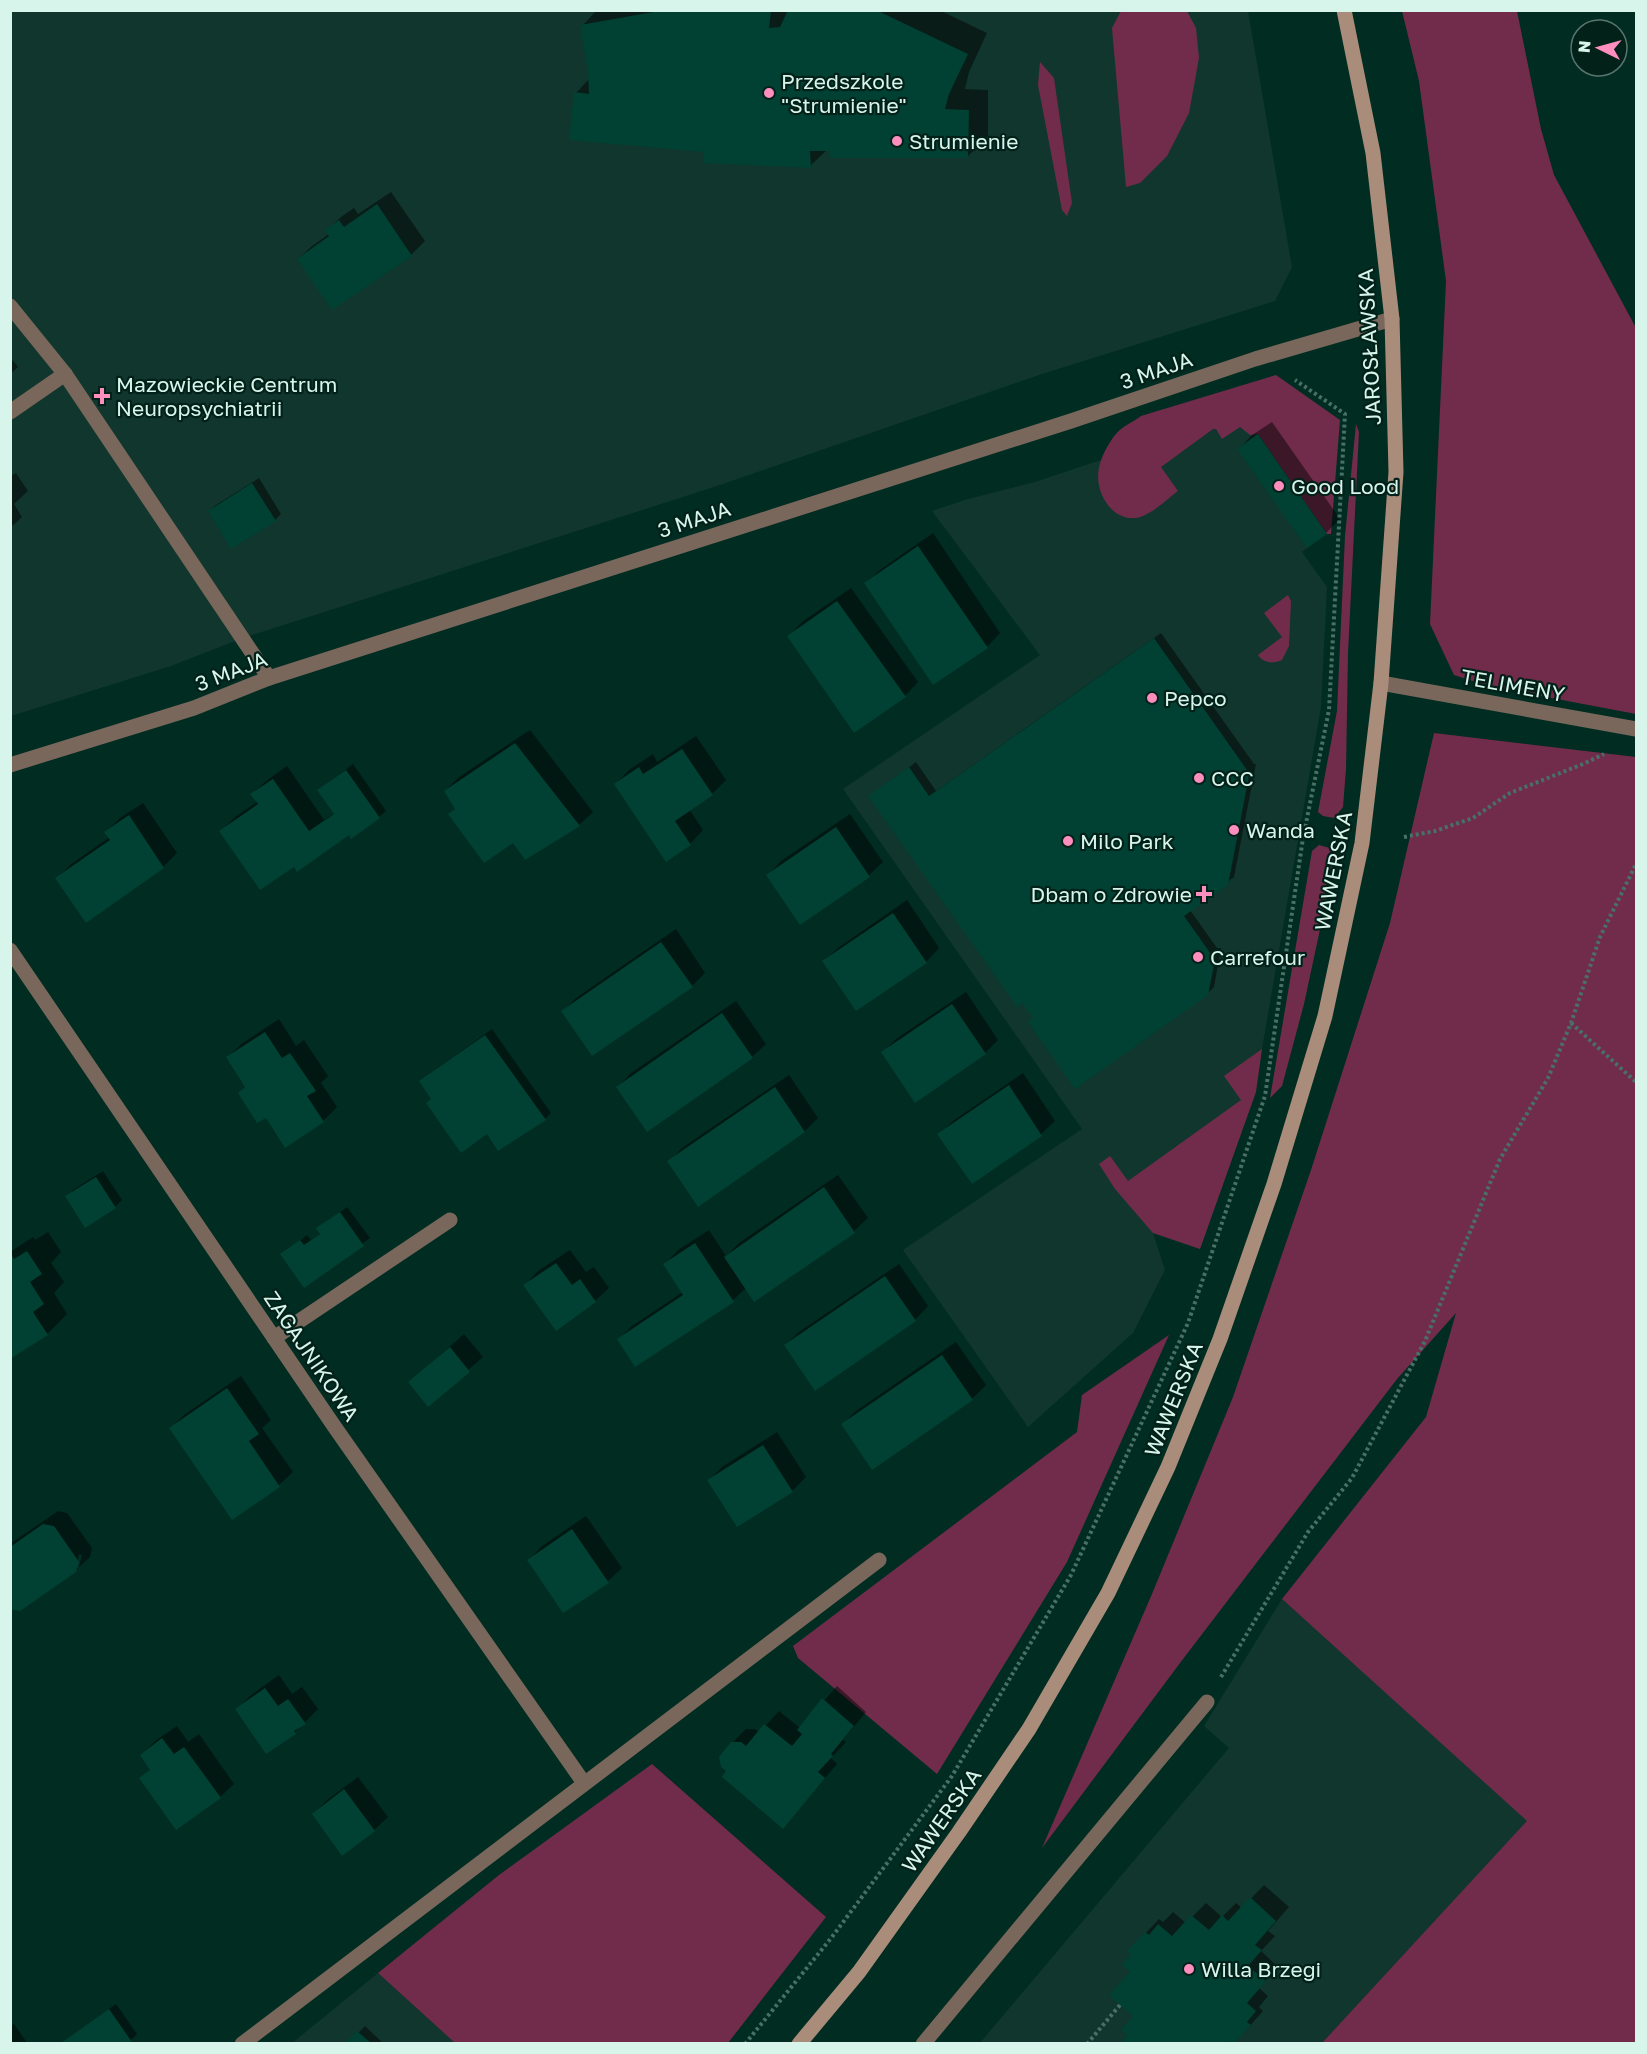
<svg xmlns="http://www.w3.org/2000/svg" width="1647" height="2054" viewBox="0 0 1647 2054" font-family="'Golos Text',sans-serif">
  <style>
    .built { fill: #11362d }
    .green { fill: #712c4c }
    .shadow { fill: #0007 }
    .building { fill: #004134 }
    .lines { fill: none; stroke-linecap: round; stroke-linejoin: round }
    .path { stroke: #497066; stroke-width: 4; stroke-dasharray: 3 3; stroke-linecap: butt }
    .service { stroke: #79675b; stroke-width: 15 }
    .minor { stroke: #79675b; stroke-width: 15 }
    .tertiary { stroke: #79675b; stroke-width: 15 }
    .secondary { stroke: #aa8c7a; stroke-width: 15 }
    .poi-dot { fill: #fd8ebe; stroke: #022119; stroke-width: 2 }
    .labels { text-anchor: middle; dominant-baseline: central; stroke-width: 4.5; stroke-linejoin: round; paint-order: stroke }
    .poi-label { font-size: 21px; fill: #d8f5eb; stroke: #022119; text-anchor: start }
    .street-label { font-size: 21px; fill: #d8f5eb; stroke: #022119 }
  </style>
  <rect width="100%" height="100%" fill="#002c22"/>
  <!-- built -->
  <g class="built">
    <path d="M11,11H1248L1292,267L1275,301L1039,375L714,487L243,638L171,666L11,716Z"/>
    <path d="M1241,413L1327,534L1302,552L1327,587L1321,707L1262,1049L1241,1132L1200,1249L1153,1233L1165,1270L1133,1333L1028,1427L903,1250L1082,1129L843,789L1040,655L932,511L968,499L1035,482Z"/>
    <path d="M1282,1599L1528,1821L1322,2043L979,2044L1229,1748L1204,1726Z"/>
    <path d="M378,1973L455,2043L291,2044Z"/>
  </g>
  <!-- green -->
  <g class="green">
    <path d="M1121,11H1187L1196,28L1199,58L1189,113L1167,156L1140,183L1126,187L1112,28Z"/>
    <path d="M1402,11H1517L1541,129L1554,175L1636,328V714L1488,686L1454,675L1430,624L1446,281L1419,81Z"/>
    <path d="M1040,62L1054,78L1072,203L1067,216L1062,210L1038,85Z"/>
    <path d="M1276,375L1340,420L1331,534H1327L1258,434L1250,435L1240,427L1222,439L1216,429H1213L1161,467L1178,491C1166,500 1149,517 1135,518C1110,520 1094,490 1099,468C1101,457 1108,444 1115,435C1121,427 1133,422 1141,416Z"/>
    <path d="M1356,424L1359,432L1348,653L1346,769L1343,807L1334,818L1323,816L1318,812L1337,711L1345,536Z"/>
    <path d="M1288,595L1291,601L1289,646L1282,660C1273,664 1263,663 1258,655L1282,637L1264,613Z"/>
    <path d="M1434,733L1636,757V2043H1322L1527,1821L1282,1599L1426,1417L1456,1313L1397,1379L1180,1663L1042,1848L1152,1594L1233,1397L1311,1170L1390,923Z"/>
    <path d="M1319,845L1337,850L1304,1004L1282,1086L1270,1098L1312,851Z"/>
    <path d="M1262,1049L1256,1092L1200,1249L1153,1233L1115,1189L1099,1164L1110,1156L1128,1181L1241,1100L1224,1076Z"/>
    <path d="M1169,1335L1067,1562L937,1774L798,1658L793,1646L1077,1432L1082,1395Z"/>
    <path d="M652,1764L826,1917L728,2043H455L378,1973L499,1875Z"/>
  </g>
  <!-- shadow -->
  <g class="shadow">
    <path d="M597,10H939L987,33L969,72L965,89L988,90V136L968,156L827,150L810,166L705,151L576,93L590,78L582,26Z"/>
    <path d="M391,192L425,241L411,255L298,259L312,246L329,234L327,230L341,217L354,208L358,214Z"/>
    <path d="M10,357L18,367L10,374Z"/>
    <path d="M1272,422L1340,519L1326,533L1307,546L1239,449L1252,435Z"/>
    <path d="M16,473L28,491L14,504L22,517L10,528V476Z"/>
    <path d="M259,478L281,514L275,520L209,511L216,505Z"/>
    <path d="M933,533L1000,633L987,647L866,583L880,570Z"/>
    <path d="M851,588L918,682L905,696L789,636L802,622Z"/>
    <path d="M1161,633L1254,764H1256L1234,877L1190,910L1217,948H1221L1214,987L1207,994L1035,1018L870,796L916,762L936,791Z"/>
    <path d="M530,730L593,812L579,825L525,858L513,841L457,808L445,791L459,777Z"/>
    <path d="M696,736L726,780L712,794L689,809L703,830L690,844L616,784L629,770L653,754L657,762Z"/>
    <path d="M353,764L386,811L379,817L294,865L221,831L235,817L258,801L252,794L266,781L287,766L324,820L335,813L319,790Z"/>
    <path d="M143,803L177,853L163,867L86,921L57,878L70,865L110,837L106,832L120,818Z"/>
    <path d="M850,814L883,862L869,875L800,923L768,875L781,861Z"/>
    <path d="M907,900L939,948L926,962L824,961L838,948Z"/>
    <path d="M676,929L705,973L692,986L563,1011L576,998Z"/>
    <path d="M966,992L998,1040L985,1053L883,1052L896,1039Z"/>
    <path d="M736,1001L766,1044L752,1057L618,1087L631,1073Z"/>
    <path d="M279,1019L296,1046L304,1040L328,1076L321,1083L337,1107L323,1121L286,1146L228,1057L241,1044Z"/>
    <path d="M492,1029L551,1113L545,1119L488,1132L433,1098L428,1075Z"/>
    <path d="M1023,1073L1055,1121L1041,1134L972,1182L939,1134L953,1121Z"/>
    <path d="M789,1075L818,1118L805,1131L698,1205L669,1162L682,1148Z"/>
    <path d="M103,1171L122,1200L115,1207L86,1226L67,1197L73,1190Z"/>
    <path d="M838,1175L868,1218L854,1231L755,1300L746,1288L733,1300L635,1365L619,1339L632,1326L683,1292L665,1264L678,1250L709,1230L726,1256L739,1243Z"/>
    <path d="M347,1207L370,1238L305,1286L282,1255L307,1235L311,1240L321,1233L318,1229Z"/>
    <path d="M48,1232L61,1252L51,1263L64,1282L54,1293L67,1314L47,1334L10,1357V1252L33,1237L35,1240Z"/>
    <path d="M570,1250L586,1272L594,1267L609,1288L595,1301L525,1285L538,1271Z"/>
    <path d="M899,1264L928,1306L915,1320L785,1345L799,1332Z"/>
    <path d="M464,1334L483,1357L428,1405L410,1382Z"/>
    <path d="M956,1342L986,1385L972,1399L843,1424L856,1411Z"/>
    <path d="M241,1376L271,1420L262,1428L293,1472L279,1485L233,1518L171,1428L184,1415Z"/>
    <path d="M777,1432L806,1477L792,1491L738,1525L709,1480L722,1467Z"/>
    <path d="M58,1511L67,1513L92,1548L90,1557L79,1567L82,1555L79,1554L76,1568H78L76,1571L10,1608V1544Z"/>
    <path d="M586,1516L622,1568L608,1581L564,1611L529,1560L542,1546Z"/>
    <path d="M279,1675L292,1694L302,1687L318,1709L295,1732L266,1752L237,1709L250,1696Z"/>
    <path d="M837,1686L866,1712L843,1740L846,1742L831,1758L837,1764L783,1827L728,1771L732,1743L746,1729H755L760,1732L779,1711L800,1728Z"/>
    <path d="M177,1726L188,1742L199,1734L234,1784L220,1797L177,1828L151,1769L142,1755L155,1741Z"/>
    <path d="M358,1777L388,1817L374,1830L314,1814L327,1800Z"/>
    <path d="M1264,1885L1289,1907L1268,1931L1275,1936L1261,1951L1278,1967L1259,1988L1268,1996L1259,2007L1263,2011L1247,2029L1226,2044H1122L1130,2035L1135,2016L1132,1972L1133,1955L1129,1951L1159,1919L1163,1922L1173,1912L1186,1923L1206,1903L1222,1917L1236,1903L1242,1908Z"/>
    <path d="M116,2004L137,2034L127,2044H62Z"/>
    <path d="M14,2024L28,2044H10V2027Z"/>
    <path d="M365,2026L384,2044H347Z"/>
  </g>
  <!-- building -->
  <g class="building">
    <path d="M665,10H771L769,28L780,27L788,10H876L968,54L949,94L945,109L969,110L968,158H830V151H810L811,168L703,163L704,152L569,140L574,92L589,94L588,72L580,25Z"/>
    <path d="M377,204L412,256L332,310L297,259L329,236L325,230L339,220L344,227Z"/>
    <path d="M1258,434L1327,534L1307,548L1237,449Z"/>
    <path d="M252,483L276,521L231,549L208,511Z"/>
    <path d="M918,546L988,648L933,685L864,583Z"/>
    <path d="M837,601L906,697L854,733L787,636Z"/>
    <path d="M1154,638L1247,770L1250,771L1228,885L1184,916L1211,954L1216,955L1208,995L1075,1089L1028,1022L1033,1018L1022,1003L1017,1007L868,796L909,767L929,796Z"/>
    <path d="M515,743L580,826L525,860L513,843L484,863L448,814L455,809L444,791Z"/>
    <path d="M682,749L713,795L675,821L691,845L666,862L614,784L639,767L643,774Z"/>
    <path d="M346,770L380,818L351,839L349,835L297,872L294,867L260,890L219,831L258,804L250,794L273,779L309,831L334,814L317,790Z"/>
    <path d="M129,815L164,868L86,923L55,878L110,840L104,832Z"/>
    <path d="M836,827L870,877L800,925L766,875Z"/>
    <path d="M893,913L927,963L856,1011L822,961Z"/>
    <path d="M661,942L693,987L592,1056L561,1011Z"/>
    <path d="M952,1004L986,1054L915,1103L881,1052Z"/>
    <path d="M722,1013L753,1058L647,1132L616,1087Z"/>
    <path d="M265,1032L282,1058L290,1053L316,1091L307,1096L324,1122L285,1148L266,1118L257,1123L238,1093L245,1087L226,1057Z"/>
    <path d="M485,1035L546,1120L498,1151L487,1134L461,1153L426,1103L431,1099L419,1081Z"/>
    <path d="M1009,1085L1042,1136L972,1184L937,1134Z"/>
    <path d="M775,1087L805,1132L698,1207L667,1161Z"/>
    <path d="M96,1177L116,1208L85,1228L65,1196Z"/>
    <path d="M824,1187L855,1233L754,1302L724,1257Z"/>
    <path d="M340,1212L364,1246L304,1288L280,1254L300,1240L304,1245L320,1234L316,1228Z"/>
    <path d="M695,1243L734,1302L635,1367L617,1339L683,1295L663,1264Z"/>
    <path d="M27,1251L42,1274L30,1282L44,1304L33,1312L48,1335L10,1359V1257L12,1256L14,1259Z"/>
    <path d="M556,1263L572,1285L580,1279L596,1302L556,1331L523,1285Z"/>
    <path d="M885,1276L916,1321L815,1391L784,1345Z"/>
    <path d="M450,1347L470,1372L428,1407L408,1382Z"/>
    <path d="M942,1355L973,1400L872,1470L841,1424Z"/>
    <path d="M227,1388L259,1434L249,1441L280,1487L232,1520L169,1428Z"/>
    <path d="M763,1445L793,1492L737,1527L707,1480Z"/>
    <path d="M43,1524L54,1526L79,1562L76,1572L20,1611L10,1609V1547Z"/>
    <path d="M572,1529L609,1583L563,1613L527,1560Z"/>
    <path d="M265,1688L278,1706L288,1699L306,1724L294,1731L296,1734L266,1754L235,1709Z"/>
    <path d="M822,1698L854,1726L831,1754L833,1756L818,1772L825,1778L783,1829L722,1777L726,1771L721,1767L719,1757L731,1742H741L746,1746L764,1724L792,1746L802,1734L797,1730Z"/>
    <path d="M162,1738L174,1754L184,1747L221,1798L176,1830L139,1778L150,1770L140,1755Z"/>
    <path d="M344,1789L375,1831L342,1856L312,1814Z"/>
    <path d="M1250,1897L1276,1921L1255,1945L1262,1950L1248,1966L1266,1981L1247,2003L1256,2011L1247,2022L1251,2025L1234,2043L1230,2041L1227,2043H1120L1128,2035L1121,2030L1133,2016L1109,1995L1130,1972L1122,1965L1131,1955L1127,1951L1145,1932L1149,1935L1158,1924L1172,1936L1191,1915L1209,1930L1222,1915L1228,1921Z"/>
    <path d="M109,2009L132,2042L129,2043H61Z"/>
    <path d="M357,2031L371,2043H345Z"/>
  </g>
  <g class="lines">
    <!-- path -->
    <g class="path">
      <path d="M1404,837L1435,831L1473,818L1510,793L1583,764L1604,754"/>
      <path d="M1571,1023L1636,1082"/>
      <path d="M1221,1677L1308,1532L1352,1478L1425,1341L1500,1159L1548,1078L1571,1023L1600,937L1636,864"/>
      <path d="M745,2044L832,1937L952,1776L1071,1575L1188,1323L1265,1096L1303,838L1329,710L1345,414L1295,380"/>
      <path d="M1087,2044L1120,2005"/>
    </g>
    <!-- service -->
    <g class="service">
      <path d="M10,306L65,374L269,678"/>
      <path d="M10,412L65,374"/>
      <path d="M274,1338L450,1220"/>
      <path d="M242,2044L879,1560"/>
      <path d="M923,2044L1207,1702"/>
    </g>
    <!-- minor -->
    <g class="minor">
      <path d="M1381,683L1636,729"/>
      <path d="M10,950L334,1426L584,1783"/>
    </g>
    <!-- tertiary -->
    <path class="tertiary" d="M10,765L194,708L269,678L1071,421L1255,359L1392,319"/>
    <!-- secondary -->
    <path class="secondary" d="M799,2044L859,1972L959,1832L1029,1729L1108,1593L1168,1467L1220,1339L1274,1184L1325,1016L1362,843L1381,683L1396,472L1392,319L1373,153L1344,10"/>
  </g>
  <!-- markers -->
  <g class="poi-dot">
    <circle cx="769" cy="93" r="6"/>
    <circle cx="897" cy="141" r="6"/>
    <path d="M99 387h6v6h6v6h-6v6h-6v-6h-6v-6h6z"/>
    <circle cx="1279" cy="486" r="6"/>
    <circle cx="1152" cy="698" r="6"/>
    <circle cx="1199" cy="778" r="6"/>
    <circle cx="1234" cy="830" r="6"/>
    <circle cx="1068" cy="841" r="6"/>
    <path d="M1201 885h6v6h6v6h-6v6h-6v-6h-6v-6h6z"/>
    <circle cx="1198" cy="957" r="6"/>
    <circle cx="1189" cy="1969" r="6"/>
  </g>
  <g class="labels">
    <!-- poi labels -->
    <g class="poi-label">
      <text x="781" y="81">Przedszkole<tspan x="781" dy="24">"Strumienie"</tspan></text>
      <text x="909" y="141">Strumienie</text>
      <text x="116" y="384">Mazowieckie Centrum<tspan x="116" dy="24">Neuropsychiatrii</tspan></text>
      <text x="1291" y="486">Good Lood</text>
      <text x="1164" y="698">Pepco</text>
      <text x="1211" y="778">CCC</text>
      <text x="1246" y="830">Wanda</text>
      <text x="1080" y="841">Milo Park</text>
      <text x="1192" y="894" text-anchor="end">Dbam o Zdrowie</text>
      <text x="1210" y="957">Carrefour</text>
      <text x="1201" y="1969">Willa Brzegi</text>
    </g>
    <!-- street labels -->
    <g class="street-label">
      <text transform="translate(1369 347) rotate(-93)">JAROSŁAWSKA</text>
      <text transform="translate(1156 370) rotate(-19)">3 MAJA</text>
      <text transform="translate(694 519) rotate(-18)">3 MAJA</text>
      <text transform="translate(231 671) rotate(-21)">3 MAJA</text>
      <text transform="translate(1513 685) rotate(10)">TELIMENY</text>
      <text transform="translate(1333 871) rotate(-79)">WAWERSKA</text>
      <text transform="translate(312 1356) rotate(56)">ZAGAJNIKOWA</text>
      <text transform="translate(1173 1399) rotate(-68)">WAWERSKA</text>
      <text transform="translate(941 1820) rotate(-55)">WAWERSKA</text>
    </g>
  </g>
  <!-- border -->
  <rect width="1647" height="2054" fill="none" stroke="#d8f5eb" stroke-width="24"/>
  <!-- north arrow -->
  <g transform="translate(1599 48) rotate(275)"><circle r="28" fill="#022119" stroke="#58766d" stroke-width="1.5"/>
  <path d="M0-4.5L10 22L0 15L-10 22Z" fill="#fd8ebe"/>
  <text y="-9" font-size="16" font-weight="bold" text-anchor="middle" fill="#d8f5eb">N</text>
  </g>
</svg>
